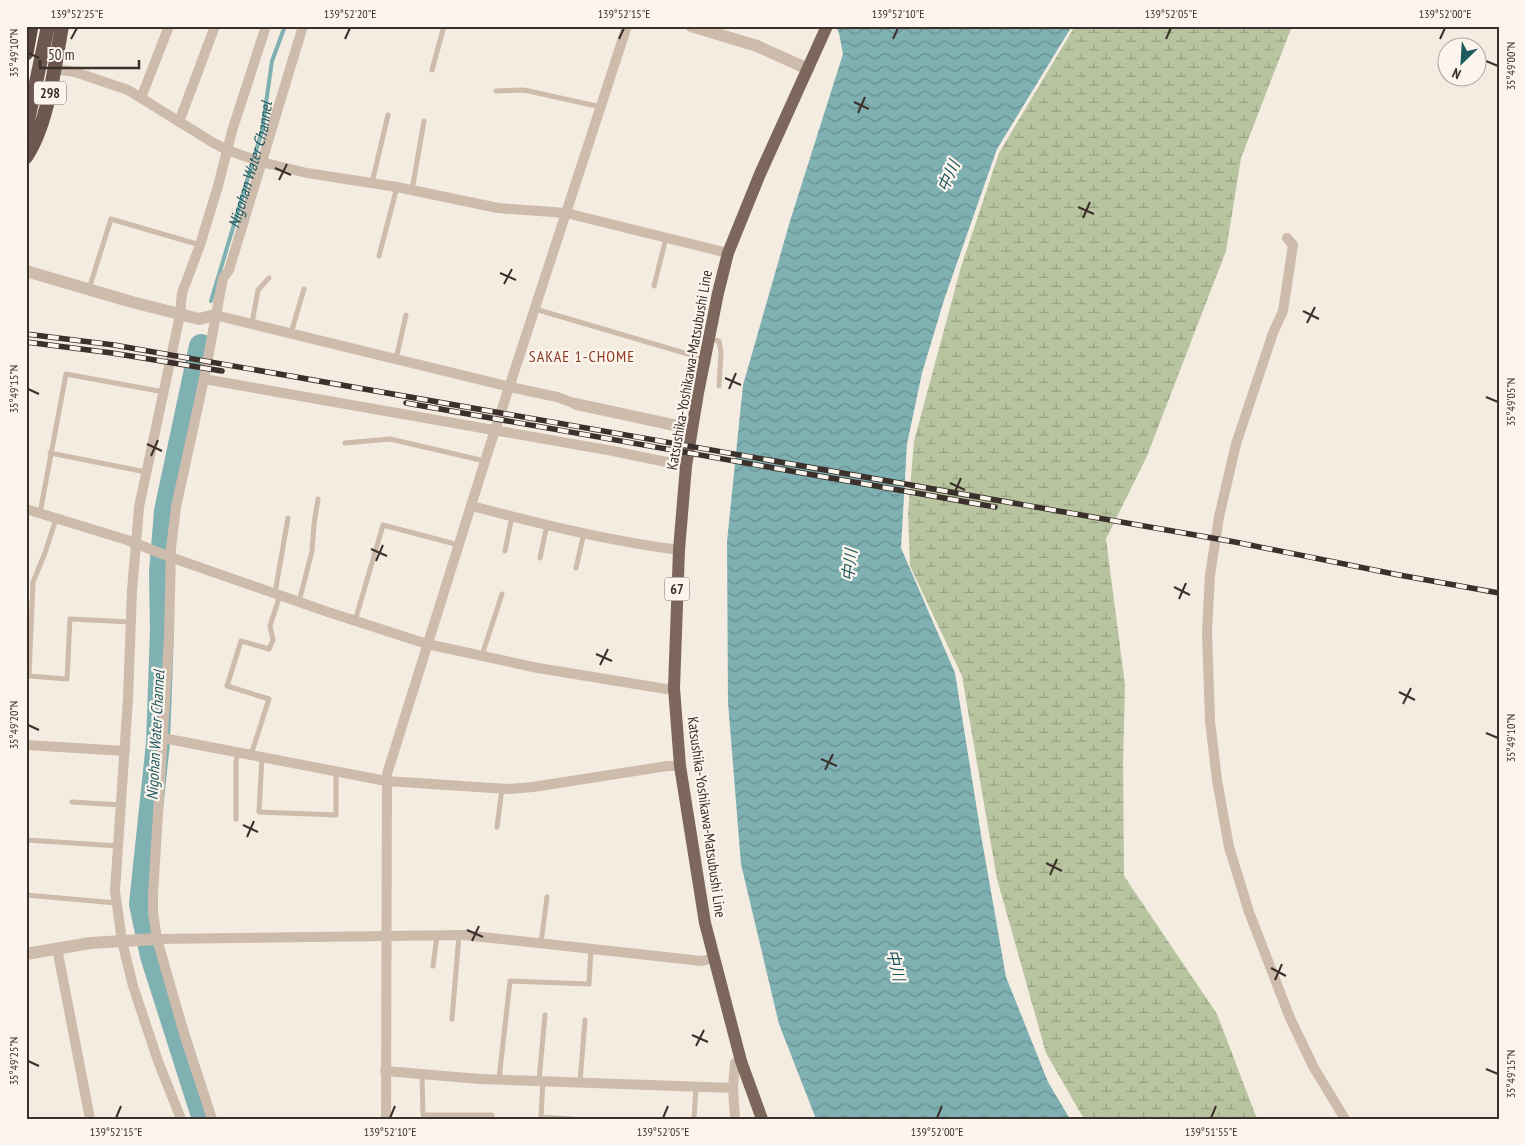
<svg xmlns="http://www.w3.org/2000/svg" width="1525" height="1145" viewBox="0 0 1525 1145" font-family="'PT Sans Narrow','Noto Sans JP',sans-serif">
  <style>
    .wetland { fill: url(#wetland-marsh) }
    .water { fill: url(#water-waves) }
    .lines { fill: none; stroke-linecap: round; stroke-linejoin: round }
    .stream { stroke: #7fb0b2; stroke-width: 4 }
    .river { stroke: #7fb0b2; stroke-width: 24 }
    .service { stroke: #cdbbac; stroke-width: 5 }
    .minor { stroke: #cdbbac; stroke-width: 10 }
    .tertiary { stroke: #cdbbac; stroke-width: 12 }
    .primary { stroke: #7d675c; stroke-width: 12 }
    .trunk { stroke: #6c584f; stroke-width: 14 }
    .motorway { stroke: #5c4a42; stroke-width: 15 }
    .rail-casing { stroke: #3b302b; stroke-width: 5.5 }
    .rail { stroke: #fbf5ee; stroke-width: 4; stroke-dasharray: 11; stroke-linecap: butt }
    .ticks { fill: none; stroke: #3b302b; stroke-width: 2 }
    .labels { text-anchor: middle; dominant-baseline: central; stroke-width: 4.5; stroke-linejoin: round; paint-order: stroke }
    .shield { fill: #fbf5ee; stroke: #756b66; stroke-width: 1 }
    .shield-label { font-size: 14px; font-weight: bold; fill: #3b302b }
    .street-label { font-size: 15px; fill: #3b302b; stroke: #fbf5ee }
    .water-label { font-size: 16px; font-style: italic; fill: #1f5a5e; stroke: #fbf5ee }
    .neighbourhood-label { font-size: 16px; letter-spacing: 1px; fill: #8c3b22; stroke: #fbf5ee }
    .neatline { fill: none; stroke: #3b302b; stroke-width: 2 }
    .ticks-label { font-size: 12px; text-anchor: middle; fill: #3b302b }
  </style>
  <defs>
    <pattern id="wetland-marsh" width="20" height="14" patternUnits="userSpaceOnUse" patternTransform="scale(1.25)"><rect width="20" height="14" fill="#b8c4a0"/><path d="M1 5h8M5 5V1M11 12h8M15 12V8" fill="none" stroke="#97a083"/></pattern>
    <pattern id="water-waves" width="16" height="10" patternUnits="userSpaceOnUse" patternTransform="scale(1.25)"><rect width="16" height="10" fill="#7fb0b2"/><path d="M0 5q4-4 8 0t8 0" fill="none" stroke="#699091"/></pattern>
  </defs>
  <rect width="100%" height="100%" fill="#f4ebe1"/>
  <!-- wetland -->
  <path class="wetland" d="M1075,26H1292L1241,158L1226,251L1147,456L1106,539L1125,685L1123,762L1124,876L1217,1014L1257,1119H1084L1046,1053L997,879L962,676L910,566L908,512L914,441L961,267L999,153Z"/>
  <!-- water -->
  <path class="water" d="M835,26H1072L997,149L944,300L922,373L907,444L901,548L955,673L981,835L1006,977L1048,1082L1070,1119H816L779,1024L741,864L728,702L727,542L743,385L790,221L843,54L839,33Z"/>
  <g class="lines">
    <!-- stream -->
    <path class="stream" id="s1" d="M211,301L262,131L272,61L285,26"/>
    <!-- river -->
    <path class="river" d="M201,346L166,511L161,572L162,631L158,743L141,904L152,956L204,1119"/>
    <!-- service -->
    <g class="service">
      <path d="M432,70L444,26"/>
      <path d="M496,91L524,90L601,107"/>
      <path d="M372,183L388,115"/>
      <path d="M412,190L424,121"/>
      <path d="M379,256L397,187"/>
      <path d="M654,286L666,238"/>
      <path d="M89,289L111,219L200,245"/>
      <path d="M535,309L705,359"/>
      <path d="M252,323L258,290L269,278"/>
      <path d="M291,333L304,289"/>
      <path d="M709,339L719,341L721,353L719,386"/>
      <path d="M396,359L406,315"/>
      <path d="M345,443L390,439L485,461"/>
      <path d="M50,453L146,472"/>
      <path d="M40,513L66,374L164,392"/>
      <path d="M56,519L45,553L33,582L29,676L67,679L70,619L131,622"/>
      <path d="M505,551L512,516"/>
      <path d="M540,558L547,525"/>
      <path d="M576,568L584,533"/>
      <path d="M275,593L288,518"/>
      <path d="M299,602L312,551L314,524L318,499"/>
      <path d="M355,621L383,525L459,545"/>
      <path d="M483,656L484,649L502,594"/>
      <path d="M251,755L269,699L227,686L241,641L269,649L273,640L270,626L280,595"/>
      <path d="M262,757L259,812L336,815V771"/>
      <path d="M72,802L121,805"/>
      <path d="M236,819V761L238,753"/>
      <path d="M497,827L502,789"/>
      <path d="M26,840L118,846"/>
      <path d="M26,895L116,903"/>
      <path d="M541,943L547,897"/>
      <path d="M433,966L437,936"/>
      <path d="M452,1019L459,935"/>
      <path d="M422,1074L423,1115H492V1119"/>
      <path d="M499,1079L510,981L589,984L591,948"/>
      <path d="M539,1080L545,1015"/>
      <path d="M543,1081L541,1117L573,1119"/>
      <path d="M580,1082L585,1020"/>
      <path d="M694,1119L696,1087"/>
    </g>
    <!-- minor -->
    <g class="minor">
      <path d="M54,69L75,72L128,90L212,142L227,150L261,162L307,173L397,187L498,208L566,213L728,253"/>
      <path d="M141,98L169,26"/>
      <path d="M179,122L215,26"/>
      <path d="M1287,238L1293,245L1283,311L1273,333L1236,444L1219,517L1210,575L1207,632L1210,721L1217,780L1229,847L1249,912L1290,1018L1314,1068L1345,1119"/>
      <path d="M215,315L510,387L557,397L576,404"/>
      <path d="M204,379L613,451L686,466"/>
      <path d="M472,506C540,524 609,541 679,550"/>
      <path d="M26,509L127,540L170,557L328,612L427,644L538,668L666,689L674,688"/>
      <path d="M163,738L386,781L508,789L533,787L667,766H680"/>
      <path d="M26,745L125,751"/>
      <path d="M157,939L464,935L702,961L714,958"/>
      <path d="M57,948L90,1119"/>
      <path d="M385,1071L480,1079L733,1088"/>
      <path d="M181,1119L158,1061L133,986L122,941L115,891L128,698L132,591L139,507L180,315L182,293L200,245L218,186L232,131L266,26"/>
      <path d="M212,1119L185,1037L157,939L153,913V894L169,636L171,548L176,507L204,379L223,278L229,270L303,26"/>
      <path d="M386,1119L387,774L485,461L627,26"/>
      <path d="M735,1119L733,1088L735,1063L741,1061"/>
    </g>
    <!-- tertiary -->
    <g class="tertiary">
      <path d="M691,26L757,46L808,69"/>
      <path d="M26,271L132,302L199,319L215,315"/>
      <path d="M576,404L692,429"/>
      <path d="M26,954L90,943L157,939"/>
    </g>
    <!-- primary -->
    <path class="primary" d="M762,1119L741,1061L705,923L680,766L674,688L679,550L686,466L698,393L718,293L728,253L760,174L827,26"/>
    <!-- trunk -->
    <g class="trunk">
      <path d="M26,130L48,26"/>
      <path d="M26,157C48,125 55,64 62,26"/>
    </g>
    <!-- motorway -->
    <path class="motorway" d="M26,53L31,26"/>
    <!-- rail casing -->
    <g class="rail-casing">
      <g id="rail">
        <path d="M26,334L114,345L1235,542L1399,575L1499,593"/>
        <path d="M26,342L112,353L222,371"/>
        <path d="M406,403L995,507"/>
      </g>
    </g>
    <!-- rail -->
    <use href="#rail" class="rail"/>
  </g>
  <!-- ticks -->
  <path class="ticks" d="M71,39L77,28M345,39L350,28M619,39L624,28M893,39L898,28M1166,39L1171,28M1440,39L1445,28M28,53L39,58M1486,61L1498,66M854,102L869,109M858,113L865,97M275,168L291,175M279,180L287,164M1078,207L1094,214M1083,218L1090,202M500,273L516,280M504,284L512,269M1303,311L1319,319M1307,323L1315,307M725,378L741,385M28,389L39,394M729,389L736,373M1486,397L1498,402M147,444L162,451M151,456L158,440M950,483L965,490M954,494L961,478M371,549L387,556M376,561L383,545M1174,587L1190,595M1179,599L1186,583M596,654L612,661M600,665L608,649M1399,692L1415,700M1403,704L1411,688M28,725L39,730M1486,733L1498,738M821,759L837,766M825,770L833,754M243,825L258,832M247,837L254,821M1046,863L1062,871M1050,875L1057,859M467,930L483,937M472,941L479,926M1271,968L1286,976M1275,980L1282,964M692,1035L708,1042M696,1046L704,1030M28,1061L39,1066M1486,1069L1498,1074M116,1118L121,1106M390,1118L395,1106M663,1118L668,1106M937,1118L942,1106M1211,1118L1216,1106"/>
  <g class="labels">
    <!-- shield labels -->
    <g class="shield">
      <rect x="34" y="81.5" width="32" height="23" rx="4"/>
      <rect x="664.5" y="577.5" width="25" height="23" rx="4"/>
    </g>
    <g class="shield-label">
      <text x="50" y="93">298</text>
      <text x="677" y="589">67</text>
    </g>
    <!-- street labels -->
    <g class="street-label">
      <text transform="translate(689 370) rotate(-80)">Katsushika-Yoshikawa-Matsubushi Line</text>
      <text transform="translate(707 817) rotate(82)">Katsushika-Yoshikawa-Matsubushi Line</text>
    </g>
    <!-- water labels -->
    <g class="water-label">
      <text stroke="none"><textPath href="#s1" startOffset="142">Nigohan Water Channel</textPath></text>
      <text transform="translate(948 176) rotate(-66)">中川</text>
      <text transform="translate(849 565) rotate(-84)">中川</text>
      <text transform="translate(155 735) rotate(-87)">Nigohan Water Channel</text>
      <text transform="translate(896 965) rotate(76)">中川</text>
    </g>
    <!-- neighbourhood labels -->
    <g class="neighbourhood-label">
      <text x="582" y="356">SAKAE 1-CHOME</text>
    </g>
  </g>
  <!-- border -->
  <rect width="1525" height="1145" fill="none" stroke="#fbf5ee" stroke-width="55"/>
  <!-- north arrow -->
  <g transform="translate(1462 62) rotate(205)"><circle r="24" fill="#fbf5ee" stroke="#aea6a0"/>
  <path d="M0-4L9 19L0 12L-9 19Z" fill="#1f5a5e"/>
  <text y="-8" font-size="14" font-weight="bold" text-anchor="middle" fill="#3b302b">N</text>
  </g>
  <!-- scale -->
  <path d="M40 60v8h99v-8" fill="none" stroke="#3b302b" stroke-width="2.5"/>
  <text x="48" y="60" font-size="15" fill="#3b302b" stroke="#fbf5ee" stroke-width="4" paint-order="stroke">50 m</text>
  <rect x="28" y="28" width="1470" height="1090" class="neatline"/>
  <g class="ticks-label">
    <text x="77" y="18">139°52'25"E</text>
    <text x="350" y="18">139°52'20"E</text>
    <text x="624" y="18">139°52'15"E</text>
    <text x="898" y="18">139°52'10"E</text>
    <text x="1171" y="18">139°52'05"E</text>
    <text x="1445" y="18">139°52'00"E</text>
    <text transform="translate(14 53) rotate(-90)" y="4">35°49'10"N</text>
    <text transform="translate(1511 66) rotate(-90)" y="4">35°49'00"N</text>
    <text transform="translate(14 389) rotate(-90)" y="4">35°49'15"N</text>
    <text transform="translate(1511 402) rotate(-90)" y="4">35°49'05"N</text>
    <text transform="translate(14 725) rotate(-90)" y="4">35°49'20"N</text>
    <text transform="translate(1511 738) rotate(-90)" y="4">35°49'10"N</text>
    <text transform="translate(14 1061) rotate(-90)" y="4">35°49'25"N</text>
    <text transform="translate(1511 1074) rotate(-90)" y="4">35°49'15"N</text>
    <text x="116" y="1136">139°52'15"E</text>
    <text x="390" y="1136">139°52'10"E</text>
    <text x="663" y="1136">139°52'05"E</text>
    <text x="937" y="1136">139°52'00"E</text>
    <text x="1211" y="1136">139°51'55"E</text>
  </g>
</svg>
